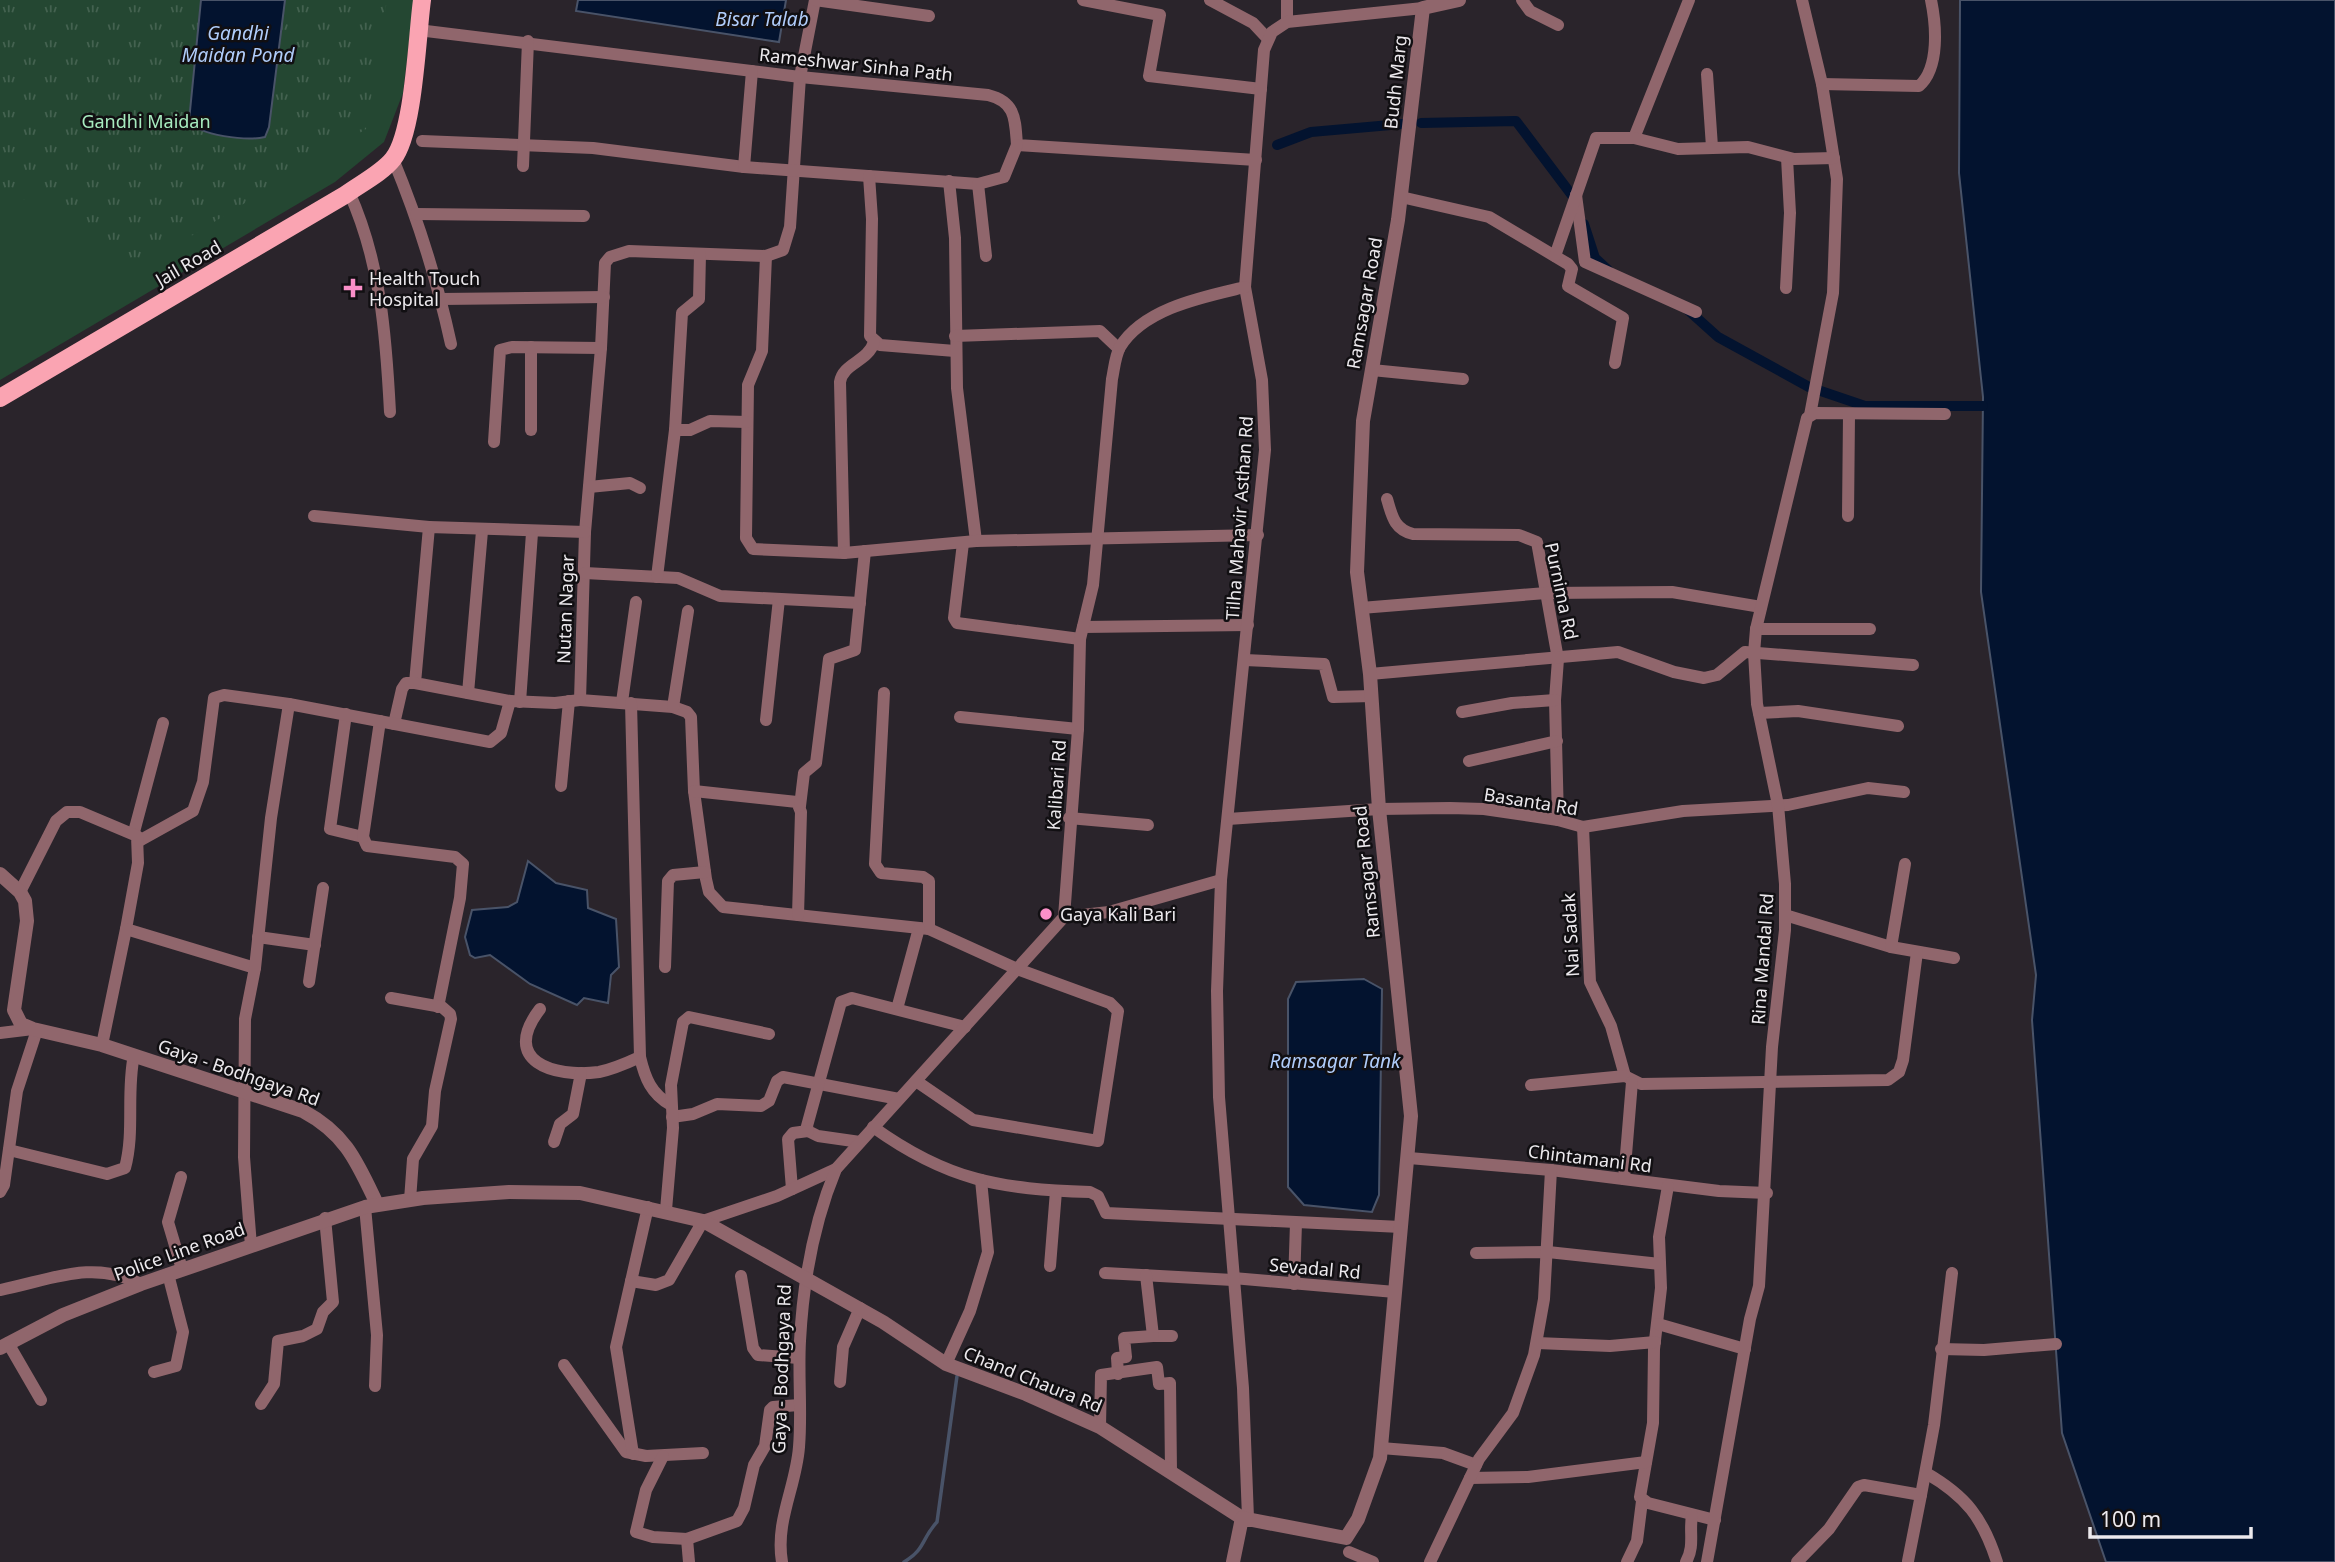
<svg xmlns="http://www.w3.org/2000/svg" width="2335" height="1562" viewBox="0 0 2335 1562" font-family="'Noto Sans',sans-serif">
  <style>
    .green { fill: #244732 }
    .park { fill: url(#park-tufts) }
    .water { fill: #03132f; stroke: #495368; stroke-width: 2 }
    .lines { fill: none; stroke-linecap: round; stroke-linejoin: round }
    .stream { stroke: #495368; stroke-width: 3.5 }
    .canal { stroke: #03132f; stroke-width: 10 }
    .minor { stroke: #90666c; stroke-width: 12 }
    .tertiary { stroke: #90666c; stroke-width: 14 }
    .primary { stroke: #faa4b2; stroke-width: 18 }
    .poi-dot { fill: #fa8fc8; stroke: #110f12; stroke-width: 2.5 }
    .labels { text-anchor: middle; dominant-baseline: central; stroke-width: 5; stroke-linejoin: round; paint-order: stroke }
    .street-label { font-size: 18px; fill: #ece9ed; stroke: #110f12 }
    .park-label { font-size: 18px; fill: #a7ebbf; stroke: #110f12 }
    .poi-label { font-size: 18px; fill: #ece9ed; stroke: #110f12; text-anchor: start }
    .water-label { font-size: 19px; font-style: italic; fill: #b0cdfb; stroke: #110f12 }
  </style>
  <defs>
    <pattern id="park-tufts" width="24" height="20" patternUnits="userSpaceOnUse" patternTransform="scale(1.75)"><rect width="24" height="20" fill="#244732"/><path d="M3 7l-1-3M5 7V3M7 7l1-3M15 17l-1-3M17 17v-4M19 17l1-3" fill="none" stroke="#446250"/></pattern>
  </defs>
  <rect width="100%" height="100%" fill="#2a242b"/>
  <!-- green -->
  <path class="green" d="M0,0H414L403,93L384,142L335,182L0,380Z"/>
  <!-- park -->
  <path class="park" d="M0,0H387L366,129L139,268L37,192L0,213Z"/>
  <!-- water -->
  <g class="water">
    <path d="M201,0H285L269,127L265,137C247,141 199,136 189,121Z"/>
    <path d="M578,0H786L779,42L576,11Z"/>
    <path d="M1960,0H2335V1562H2106L2062,1433L2032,1020L2036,975L1981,592L1983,397L1959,173Z"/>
    <path d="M528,861L556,883L587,890L588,908L616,919L619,967L611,975L608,1003L584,998L577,1005L530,984L490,955L475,958L470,955L465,937L472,910L508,907L517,902Z"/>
    <path d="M1364,979L1382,989L1379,1195L1372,1212L1304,1205L1288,1187V999L1296,982Z"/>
  </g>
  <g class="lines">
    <!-- stream -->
    <path class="stream" d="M904,1562C926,1549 921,1539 937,1522L957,1376"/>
    <!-- canal -->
    <g class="canal">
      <path d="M1421,123L1516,121L1577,202"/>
      <path d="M1277,145L1311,132L1402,124"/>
      <path d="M1584,224L1595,258L1608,270"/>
      <path d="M1688,310L1718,337L1809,387L1865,406H1983"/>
    </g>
    <!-- minor -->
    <g class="minor">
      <path d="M815,0L800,77L790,227L783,250L766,256L629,251L610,257L605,263L601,348L585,532L580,700L673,707L687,712L691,717L694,791L706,879L709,892L723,907L929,929L1017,969L1110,1003L1118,1011L1098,1141L973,1120L916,1081"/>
      <path d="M815,0L929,16"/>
      <path d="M1083,0L1160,15L1149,76L1261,89"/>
      <path d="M1210,0L1253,23L1268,39"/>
      <path d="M1287,0V22"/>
      <path d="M1522,0L1530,11L1558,25"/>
      <path d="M1802,0L1822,84L1837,179L1833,293L1810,415"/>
      <path d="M418,30L800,77L988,95C1016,102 1015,119 1017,145L1256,160"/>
      <path d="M1707,74L1712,147"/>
      <path d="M1822,84L1919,86C1940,68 1936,24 1931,0"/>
      <path d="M1634,138L1689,0"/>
      <path d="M422,141L593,148L744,167L978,184L1004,177L1017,145"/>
      <path d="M393,159C418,219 437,280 451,344"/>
      <path d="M523,166L528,41"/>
      <path d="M744,167L752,71"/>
      <path d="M869,176L872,219L870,336L880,345L955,351"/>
      <path d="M949,181L955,238L957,388L976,541"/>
      <path d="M978,184L986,256"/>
      <path d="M349,192C381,263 386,336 390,412"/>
      <path d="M1576,195L1585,262L1696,312"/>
      <path d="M1401,197L1489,217L1568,264L1572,269L1568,286L1623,318L1615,363"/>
      <path d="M416,214L584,216"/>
      <path d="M766,256L762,351L748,385L746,538L753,549L844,553L840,382C843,363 868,362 874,342"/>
      <path d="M1555,256L1596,138H1634L1678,149L1748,147L1794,159L1834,158"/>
      <path d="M1786,288L1790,213L1787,158"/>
      <path d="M441,299L604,297"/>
      <path d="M955,336L1100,331L1119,349"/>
      <path d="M1372,370L1463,379"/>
      <path d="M531,430V347"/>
      <path d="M675,430H690L710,421L747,422"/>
      <path d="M494,442L500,350L512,347L601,348"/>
      <path d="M589,487L630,483L640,488"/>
      <path d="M1387,499C1392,516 1394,529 1413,534L1519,535L1537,542L1558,659L1555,700L1558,820"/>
      <path d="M314,516L429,527"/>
      <path d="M1848,516L1849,415"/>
      <path d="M963,543L954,618L957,623L1080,639"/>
      <path d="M844,553L976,541L1258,535"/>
      <path d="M585,573L678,578L720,596L860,603"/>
      <path d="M657,577L675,430L682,313L699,299L700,254"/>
      <path d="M1361,608L1546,593L1672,592L1761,607"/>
      <path d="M1083,627L1248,625"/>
      <path d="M1756,629H1870"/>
      <path d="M1245,660L1324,664L1333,697L1372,696"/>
      <path d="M1370,674L1618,652L1674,672L1704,678L1717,675L1745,652L1913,665"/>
      <path d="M468,693L482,531"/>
      <path d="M884,693L875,864L881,873L923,877L929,881V929"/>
      <path d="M510,701L415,683L429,527L585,532"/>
      <path d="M520,702L532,533"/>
      <path d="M622,702L636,602"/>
      <path d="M631,703L640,1057C645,1078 651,1094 671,1105"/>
      <path d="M673,707L688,611"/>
      <path d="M1462,712L1512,703L1555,700"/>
      <path d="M1759,713L1798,711L1898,726"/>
      <path d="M346,714L330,829L363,837L367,846L455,857L463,864L460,898L438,1007"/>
      <path d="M960,717L1078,729"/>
      <path d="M766,720L779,599"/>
      <path d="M394,724L402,689L406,683H415"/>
      <path d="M1469,761L1557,741"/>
      <path d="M561,786L569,701"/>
      <path d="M694,791L797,802L801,812L798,915"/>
      <path d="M800,806L804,773L816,763L829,659L855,650L865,551"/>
      <path d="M1069,818L1148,825"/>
      <path d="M1228,819L1379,809L1450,808L1484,809L1558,820L1583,827L1683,811L1788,805L1868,788L1904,792"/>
      <path d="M1583,827L1590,982L1611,1026L1625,1076"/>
      <path d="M134,832L163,723"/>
      <path d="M363,837L380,721"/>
      <path d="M139,841L193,811L203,782L214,698L224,695L289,704"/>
      <path d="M20,892L56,821L67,812H80L137,836L138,863L126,929L255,968"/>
      <path d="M1785,915L1891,947L1954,958"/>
      <path d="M1064,917L1109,912L1221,880"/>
      <path d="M258,937L315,945"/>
      <path d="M1891,947L1905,864"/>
      <path d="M665,967L668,881L673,875L705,872"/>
      <path d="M309,982L323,888"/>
      <path d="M391,998L442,1007L450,1014L451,1019L435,1091L432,1126L413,1159L410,1200"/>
      <path d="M540,1009C500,1061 553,1078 599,1072C614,1069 627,1063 640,1057"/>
      <path d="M897,1009L919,928"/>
      <path d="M0,1033L33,1029"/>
      <path d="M102,1045L126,929"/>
      <path d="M1531,1085L1625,1076L1641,1084L1888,1080L1899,1072L1903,1060L1917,952"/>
      <path d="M672,1117L693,1114L717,1104L761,1106L769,1101L777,1081L783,1077L899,1099"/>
      <path d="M873,1127C948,1181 1000,1189 1090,1192L1098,1196L1106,1213L1401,1227"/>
      <path d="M554,1142L560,1124L573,1114L581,1073"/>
      <path d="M860,1142L818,1136L808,1131L807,1126L841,1002L852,998L965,1027"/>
      <path d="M9,1150L107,1174L125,1168C135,1131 126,1093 134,1055"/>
      <path d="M1409,1158L1551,1170L1719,1191L1767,1193"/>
      <path d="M181,1177L168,1222L182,1269"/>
      <path d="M1624,1179L1632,1082"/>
      <path d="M1668,1186L1659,1237L1661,1288L1654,1349L1653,1423L1640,1497L1648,1503L1715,1520"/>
      <path d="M792,1189L788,1139L793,1133L808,1131"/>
      <path d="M0,1192L4,1185L17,1091L37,1030"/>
      <path d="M365,1207L377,1335L375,1386"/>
      <path d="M666,1210L673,1128L671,1085L683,1022L689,1017L769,1034"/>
      <path d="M251,1246L244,1157L245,1019L255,968L271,818L289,704L490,742L501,733L510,701L555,703L580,700"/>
      <path d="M1476,1253L1548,1252L1660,1264"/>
      <path d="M1050,1266L1056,1191"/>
      <path d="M1105,1273L1233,1280"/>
      <path d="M741,1276L753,1348L758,1355L799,1358"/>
      <path d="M1233,1278L1395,1292"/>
      <path d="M631,1281L656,1285L669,1280L703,1221L777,1196L836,1169"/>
      <path d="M1294,1284L1296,1223"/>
      <path d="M0,1290C51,1280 92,1259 141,1284"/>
      <path d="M1658,1324L1745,1349"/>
      <path d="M1153,1336H1172"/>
      <path d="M8,1343L41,1400"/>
      <path d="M1537,1343L1610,1346L1655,1342"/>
      <path d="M1941,1349L1984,1350L2056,1344"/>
      <path d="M946,1364L970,1311L988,1252L981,1180"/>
      <path d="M564,1365L626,1452L646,1456L703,1453"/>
      <path d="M154,1372L176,1366L183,1332L168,1274"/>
      <path d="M1118,1374L1117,1358L1126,1357L1124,1338L1153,1336L1146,1275"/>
      <path d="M840,1382L843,1347L860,1308"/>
      <path d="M261,1404L274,1384L278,1341L303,1336L317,1329L323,1312L333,1302L325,1218"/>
      <path d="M1100,1427L1101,1375L1157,1367L1159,1384L1170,1383L1171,1472"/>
      <path d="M1381,1448L1443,1453L1476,1465"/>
      <path d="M633,1454L616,1347L648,1207"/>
      <path d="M663,1456L646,1490L636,1532L653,1537L687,1539L737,1521L744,1508L754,1465L765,1446L770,1410L773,1407L799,1405"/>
      <path d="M1926,1473C1966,1496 1983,1518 1997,1562"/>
      <path d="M1470,1478L1528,1477L1646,1462"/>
      <path d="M1248,1518L1243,1388L1219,1097L1217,991L1221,880L1265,450L1262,380L1245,287L1264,50L1272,32L1287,22L1423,8"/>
      <path d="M687,1539L689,1562"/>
      <path d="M1349,1552L1373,1562"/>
      <path d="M1908,1561L1921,1495"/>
      <path d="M782,1562C775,1521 796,1487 799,1447C802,1412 798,1376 800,1341C803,1283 814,1222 836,1169L1064,917L1078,729L1080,639L1093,585L1112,379C1114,370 1115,356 1120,347C1144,308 1203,297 1245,287"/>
      <path d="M1430,1562L1479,1459L1513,1413L1534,1355L1544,1299L1551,1170"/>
      <path d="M1627,1562L1637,1541L1642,1501"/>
      <path d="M1686,1562C1695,1546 1689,1532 1692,1515"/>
      <path d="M1707,1562L1750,1319L1759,1286L1772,1047L1785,930V884L1778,805L1757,704L1754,653L1756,629L1807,418L1815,413L1945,414"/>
      <path d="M1797,1562L1829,1529L1858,1487L1864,1485L1921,1495L1934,1425L1952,1273"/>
    </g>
    <!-- tertiary -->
    <g class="tertiary">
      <path d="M0,874L20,892L25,901L27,921L14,1010L21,1024L33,1029L102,1045L303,1111C346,1134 357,1162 377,1204"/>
      <path d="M0,1348L63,1315L141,1284L365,1207L423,1198L509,1192L580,1193L703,1221L883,1322L946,1364L1026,1394L1100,1427L1242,1518"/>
      <path d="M1233,1562L1242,1518L1346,1538L1358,1519L1380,1458L1411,1116L1379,809L1370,674L1357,572L1363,421L1398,220L1423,8L1459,0"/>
    </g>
    <!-- primary -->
    <path class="primary" d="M0,398L345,195C360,184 382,173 393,159C414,133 417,36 422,0"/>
  </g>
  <!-- markers -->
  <g class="poi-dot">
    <path d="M349.5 277.5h7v7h7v7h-7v7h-7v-7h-7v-7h7z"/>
    <circle cx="1046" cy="914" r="7"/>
  </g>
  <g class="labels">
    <!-- street labels -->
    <g class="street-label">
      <text transform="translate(856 64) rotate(6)">Rameshwar Sinha Path</text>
      <text transform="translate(1395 82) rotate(-84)">Budh Marg</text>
      <text transform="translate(188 263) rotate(-30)">Jail Road</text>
      <text transform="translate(1364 303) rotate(-80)">Ramsagar Road</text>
      <text transform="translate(1239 518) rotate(-86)">Tilha Mahavir Asthan Rd</text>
      <text transform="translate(1562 591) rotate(78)">Purnima Rd</text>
      <text transform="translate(565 609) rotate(-88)">Nutan Nagar</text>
      <text transform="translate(1056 785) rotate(-86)">Kalibari Rd</text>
      <text transform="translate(1531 801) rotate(9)">Basanta Rd</text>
      <text transform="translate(1366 872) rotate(-96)">Ramsagar Road</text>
      <text transform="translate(1570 935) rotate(-93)">Nai Sadak</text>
      <text transform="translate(1762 959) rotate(-86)">Rina Mandal Rd</text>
      <text transform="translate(239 1072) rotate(19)">Gaya - Bodhgaya Rd</text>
      <text transform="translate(1590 1158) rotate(7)">Chintamani Rd</text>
      <text transform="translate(179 1251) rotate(-20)">Police Line Road</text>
      <text transform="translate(1315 1268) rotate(5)">Sevadal Rd</text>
      <text transform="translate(781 1369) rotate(-88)">Gaya - Bodhgaya Rd</text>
      <text transform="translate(1033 1379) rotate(22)">Chand Chaura Rd</text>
    </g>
    <!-- park labels -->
    <g class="park-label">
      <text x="146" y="121">Gandhi Maidan</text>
    </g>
    <!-- poi labels -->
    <g class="poi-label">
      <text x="369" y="278">Health Touch<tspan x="369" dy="21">Hospital</tspan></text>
      <text x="1060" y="914">Gaya Kali Bari</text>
    </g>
    <!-- water labels -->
    <g class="water-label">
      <text x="762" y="19">Bisar Talab</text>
      <text x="238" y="33">Gandhi<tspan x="238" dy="22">Maidan Pond</tspan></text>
      <text x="1335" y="1061">Ramsagar Tank</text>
    </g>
  </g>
  <!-- scale -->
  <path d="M2090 1527v10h161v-10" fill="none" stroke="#ece9ed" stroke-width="3.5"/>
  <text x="2100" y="1527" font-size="21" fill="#ece9ed" stroke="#110f12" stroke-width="5" paint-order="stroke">100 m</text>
</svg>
